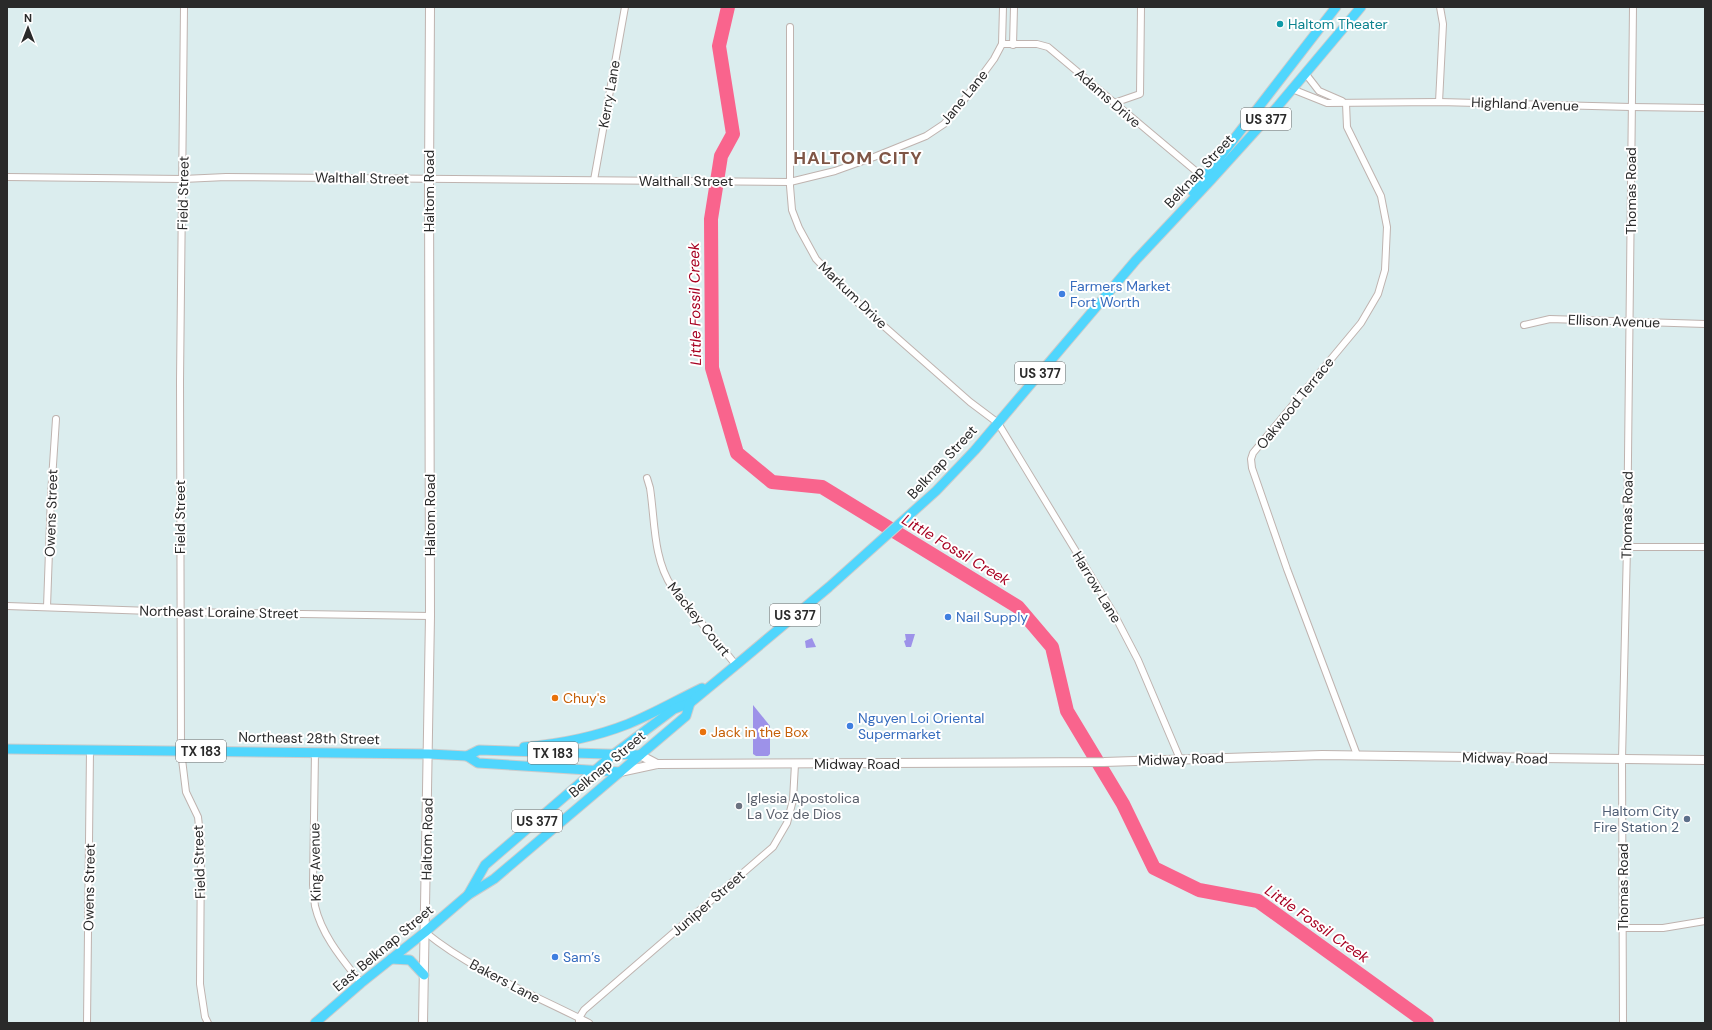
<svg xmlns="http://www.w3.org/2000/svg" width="1712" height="1030" viewBox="0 0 1712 1030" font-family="'DM Sans',sans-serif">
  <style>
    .green { fill: #9d92e9 }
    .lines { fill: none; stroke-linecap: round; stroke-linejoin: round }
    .river { stroke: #f9648d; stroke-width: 14 }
    .minor-casing { stroke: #bfb3af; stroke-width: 8 }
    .secondary-casing { stroke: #bfb3af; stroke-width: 10 }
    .primary-casing { stroke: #ccc; stroke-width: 11 }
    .minor { stroke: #fff; stroke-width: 6 }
    .secondary { stroke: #fff; stroke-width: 8 }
    .primary { stroke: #50d6fd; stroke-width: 9 }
    .culture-dot { fill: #0f9aa8; stroke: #fff; stroke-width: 1.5 }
    .shop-dot { fill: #3f7fe0; stroke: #fff; stroke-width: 1.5 }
    .food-dot { fill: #e8710a; stroke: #fff; stroke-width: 1.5 }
    .worship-dot { fill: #6b7280; stroke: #fff; stroke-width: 1.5 }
    .service-dot { fill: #5c6f8a; stroke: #fff; stroke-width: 1.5 }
    .labels { text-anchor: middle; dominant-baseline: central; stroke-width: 4; stroke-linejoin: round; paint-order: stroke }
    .shield { fill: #fff; stroke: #6a6a6a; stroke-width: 1 }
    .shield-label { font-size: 13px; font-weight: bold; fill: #2a2a2a }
    .culture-label { font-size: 14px; fill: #0d838f; stroke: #fff; text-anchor: start }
    .street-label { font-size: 14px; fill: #2a2a2a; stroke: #fff }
    .shop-label { font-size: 14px; fill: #366cbe; stroke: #fff; text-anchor: start }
    .food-label { font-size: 14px; fill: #c56008; stroke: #fff; text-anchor: start }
    .worship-label { font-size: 14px; fill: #5b616d; stroke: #fff; text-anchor: start }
    .service-label { font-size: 14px; fill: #4e5e75; stroke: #fff; text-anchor: end }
    .water-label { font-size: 15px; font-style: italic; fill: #a70121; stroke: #fff }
    .district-label { font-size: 18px; font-weight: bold; letter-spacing: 1px; fill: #7f5646; stroke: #fff }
  </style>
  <rect width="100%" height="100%" fill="#dbedee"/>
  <!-- green -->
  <g class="green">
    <path d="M905,634H915L911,647H906L904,641L906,640Z"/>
    <path d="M812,638L816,647L806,648L805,641Z"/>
    <path d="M753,705L770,726V754L768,756H756L753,754Z"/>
  </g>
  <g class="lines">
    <!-- river -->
    <path class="river" d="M728,7L719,46L733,134L721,156L711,219L712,368L737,453L772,482L822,487L1018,607L1052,647L1067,711L1123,804L1154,868L1199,890L1258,901L1427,1023"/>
    <!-- minor casing -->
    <g class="minor-casing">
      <g id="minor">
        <path d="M184,7L180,381L181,751L186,792L198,817L201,844L200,984L205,1017L208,1023"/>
        <path d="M790,27V186L792,210L799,228L816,259L861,306L970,402L998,423L1114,614L1138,660L1180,759"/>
        <path d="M1002,44H1037L1048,47L1204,178"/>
        <path d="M1013,45L1014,7"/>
        <path d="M1305,73L1319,91L1342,101"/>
        <path d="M1292,89L1327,103L1439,102L1631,107L1705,108"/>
        <path d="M1439,102L1443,24L1440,7"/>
        <path d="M1114,103L1140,94L1141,7"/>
        <path d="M1346,103L1347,127L1381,196L1387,227L1385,270L1378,294L1361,323L1253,453L1251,459L1252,468L1287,569L1357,755"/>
        <path d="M7,177L183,179L226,177L790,182L835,171L874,157L926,136L944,124L961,104L994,59L1002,44L1003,7"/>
        <path d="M594,180L625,7"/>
        <path d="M1524,325L1550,319L1705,324"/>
        <path d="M647,478L650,488C655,520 653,559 672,587L736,665"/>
        <path d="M1627,547H1705"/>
        <path d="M7,606L180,612L430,616"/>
        <path d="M47,607L51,495L56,419"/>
        <path d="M315,752L313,885C314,892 314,899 315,906C322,936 343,960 361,983"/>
        <path d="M1623,928H1663L1705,921"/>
        <path d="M425,932C474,972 533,994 589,1023"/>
        <path d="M87,1023L90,750"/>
        <path d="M579,1023V1018L584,1010L773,847L787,823L793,800L795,764"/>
        <path d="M1623,1023L1622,759L1627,547L1633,7"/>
      </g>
    </g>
    <!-- secondary casing -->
    <g class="secondary-casing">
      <g id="secondary">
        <path d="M640,755L657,764"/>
        <path d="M620,772L657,764L1104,762L1322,755L1705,760"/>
        <path d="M423,1023L430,616L429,179L430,7"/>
      </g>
    </g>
    <!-- primary casing -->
    <g class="primary-casing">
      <g id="primary">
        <path d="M1193,192L1336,7"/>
        <path d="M524,747C560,744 595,737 628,724C653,714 677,700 702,688"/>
        <path d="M7,749L429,754L467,756L479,750L640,755"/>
        <path d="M467,756L478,763L620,772"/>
        <path d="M468,895L485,865L614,754L674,709L690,703L736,665L829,587L936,491L975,450L1136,260L1211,180L1278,106L1361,7"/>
        <path d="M391,959L410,960L424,975"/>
        <path d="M315,1023L361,983L425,932L468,895L494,879L686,716L690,703"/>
      </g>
    </g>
    <!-- minor -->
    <use href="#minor" class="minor"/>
    <!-- secondary -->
    <use href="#secondary" class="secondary"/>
    <!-- primary -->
    <use href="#primary" class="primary"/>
  </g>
  <!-- markers -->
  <circle class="culture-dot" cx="1280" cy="24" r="4"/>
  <g class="shop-dot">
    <circle cx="1062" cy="294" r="4"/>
    <circle cx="948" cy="617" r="4"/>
    <circle cx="850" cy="726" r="4"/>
    <circle cx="555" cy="957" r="4"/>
  </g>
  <g class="food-dot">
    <circle cx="555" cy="698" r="4"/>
    <circle cx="703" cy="732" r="4"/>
  </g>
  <circle class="worship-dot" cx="739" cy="806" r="4"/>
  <circle class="service-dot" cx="1687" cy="819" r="4"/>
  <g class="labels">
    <!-- shield labels -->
    <g class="shield">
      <rect x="1241" y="108" width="50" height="22" rx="3"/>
      <rect x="1015" y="362" width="50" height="22" rx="3"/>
      <rect x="770" y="604" width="50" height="22" rx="3"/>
      <rect x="176" y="740" width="50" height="22" rx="3"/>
      <rect x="528" y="742" width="50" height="22" rx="3"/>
      <rect x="512" y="810" width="50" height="22" rx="3"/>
    </g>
    <g class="shield-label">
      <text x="1266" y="119">US 377</text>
      <text x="1040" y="373">US 377</text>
      <text x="795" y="615">US 377</text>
      <text x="201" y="751">TX 183</text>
      <text x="553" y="753">TX 183</text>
      <text x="537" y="821">US 377</text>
    </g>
    <!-- culture labels -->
    <g class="culture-label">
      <text x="1288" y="24">Haltom Theater</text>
    </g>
    <!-- street labels -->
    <g class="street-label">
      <text transform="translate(609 94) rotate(-80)">Kerry Lane</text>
      <text transform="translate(964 97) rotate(-51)">Jane Lane</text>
      <text transform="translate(1108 98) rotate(41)">Adams Drive</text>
      <text transform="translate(1525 104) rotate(2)">Highland Avenue</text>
      <text transform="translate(1199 171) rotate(-47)">Belknap Street</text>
      <text transform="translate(362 178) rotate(1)">Walthall Street</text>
      <text x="686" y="181">Walthall Street</text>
      <text transform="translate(429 191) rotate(-90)">Haltom Road</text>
      <text transform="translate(1631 191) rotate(-90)">Thomas Road</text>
      <text transform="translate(183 193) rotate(-89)">Field Street</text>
      <text transform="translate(853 295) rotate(44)">Markum Drive</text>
      <text transform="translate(1614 321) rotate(2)">Ellison Avenue</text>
      <text transform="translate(1295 403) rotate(-51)">Oakwood Terrace</text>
      <text transform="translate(942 462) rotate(-47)">Belknap Street</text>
      <text transform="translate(51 513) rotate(-88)">Owens Street</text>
      <text transform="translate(430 515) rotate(-90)">Haltom Road</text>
      <text transform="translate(1627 515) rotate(-89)">Thomas Road</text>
      <text transform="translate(180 517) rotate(-90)">Field Street</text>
      <text transform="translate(1097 587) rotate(59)">Harrow Lane</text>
      <text transform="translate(219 612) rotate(1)">Northeast Loraine Street</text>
      <text transform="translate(699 619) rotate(51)">Mackey Court</text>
      <text transform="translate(309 738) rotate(1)">Northeast 28th Street</text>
      <text transform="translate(1505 758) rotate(1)">Midway Road</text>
      <text transform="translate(1181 759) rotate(-2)">Midway Road</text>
      <text transform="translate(607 764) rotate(-40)">Belknap Street</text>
      <text x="857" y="764">Midway Road</text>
      <text transform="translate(427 839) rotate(-89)">Haltom Road</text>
      <text transform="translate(199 862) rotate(-92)">Field Street</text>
      <text transform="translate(315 862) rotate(-91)">King Avenue</text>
      <text transform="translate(89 887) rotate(-89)">Owens Street</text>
      <text transform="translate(1623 887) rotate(-90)">Thomas Road</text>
      <text transform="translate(708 903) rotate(-41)">Juniper Street</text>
      <text transform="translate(383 948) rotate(-40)">East Belknap Street</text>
      <text transform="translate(505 981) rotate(28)">Bakers Lane</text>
    </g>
    <!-- shop labels -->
    <g class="shop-label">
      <text x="1070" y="286">Farmers Market<tspan x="1070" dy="16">Fort Worth</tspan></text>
      <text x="956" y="617">Nail Supply</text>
      <text x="858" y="718">Nguyen Loi Oriental<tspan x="858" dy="16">Supermarket</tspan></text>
      <text x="563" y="957">Sam’s</text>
    </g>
    <!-- food labels -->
    <g class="food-label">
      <text x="563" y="698">Chuy's</text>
      <text x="711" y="732">Jack in the Box</text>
    </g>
    <!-- worship labels -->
    <g class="worship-label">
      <text x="747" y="798">Iglesia Apostolica<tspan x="747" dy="16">La Voz de Dios</tspan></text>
    </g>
    <!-- service labels -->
    <g class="service-label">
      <text x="1679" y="811">Haltom City<tspan x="1679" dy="16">Fire Station 2</tspan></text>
    </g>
    <!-- water labels -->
    <g class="water-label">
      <text transform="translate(695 304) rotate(-91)">Little Fossil Creek</text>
      <text transform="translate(956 550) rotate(31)">Little Fossil Creek</text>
      <text transform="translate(1317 924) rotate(35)">Little Fossil Creek</text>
    </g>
    <!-- district labels -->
    <g class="district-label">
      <text x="858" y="158">HALTOM CITY</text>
    </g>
  </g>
  <!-- border -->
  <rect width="1712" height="1030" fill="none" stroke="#2a2a2a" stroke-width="16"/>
  <!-- north arrow -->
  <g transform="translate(28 28)" stroke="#ffffff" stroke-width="3" paint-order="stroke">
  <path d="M0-3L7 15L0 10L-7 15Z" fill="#2a2a2a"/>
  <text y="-6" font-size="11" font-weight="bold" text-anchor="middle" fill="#2a2a2a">N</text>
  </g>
</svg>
